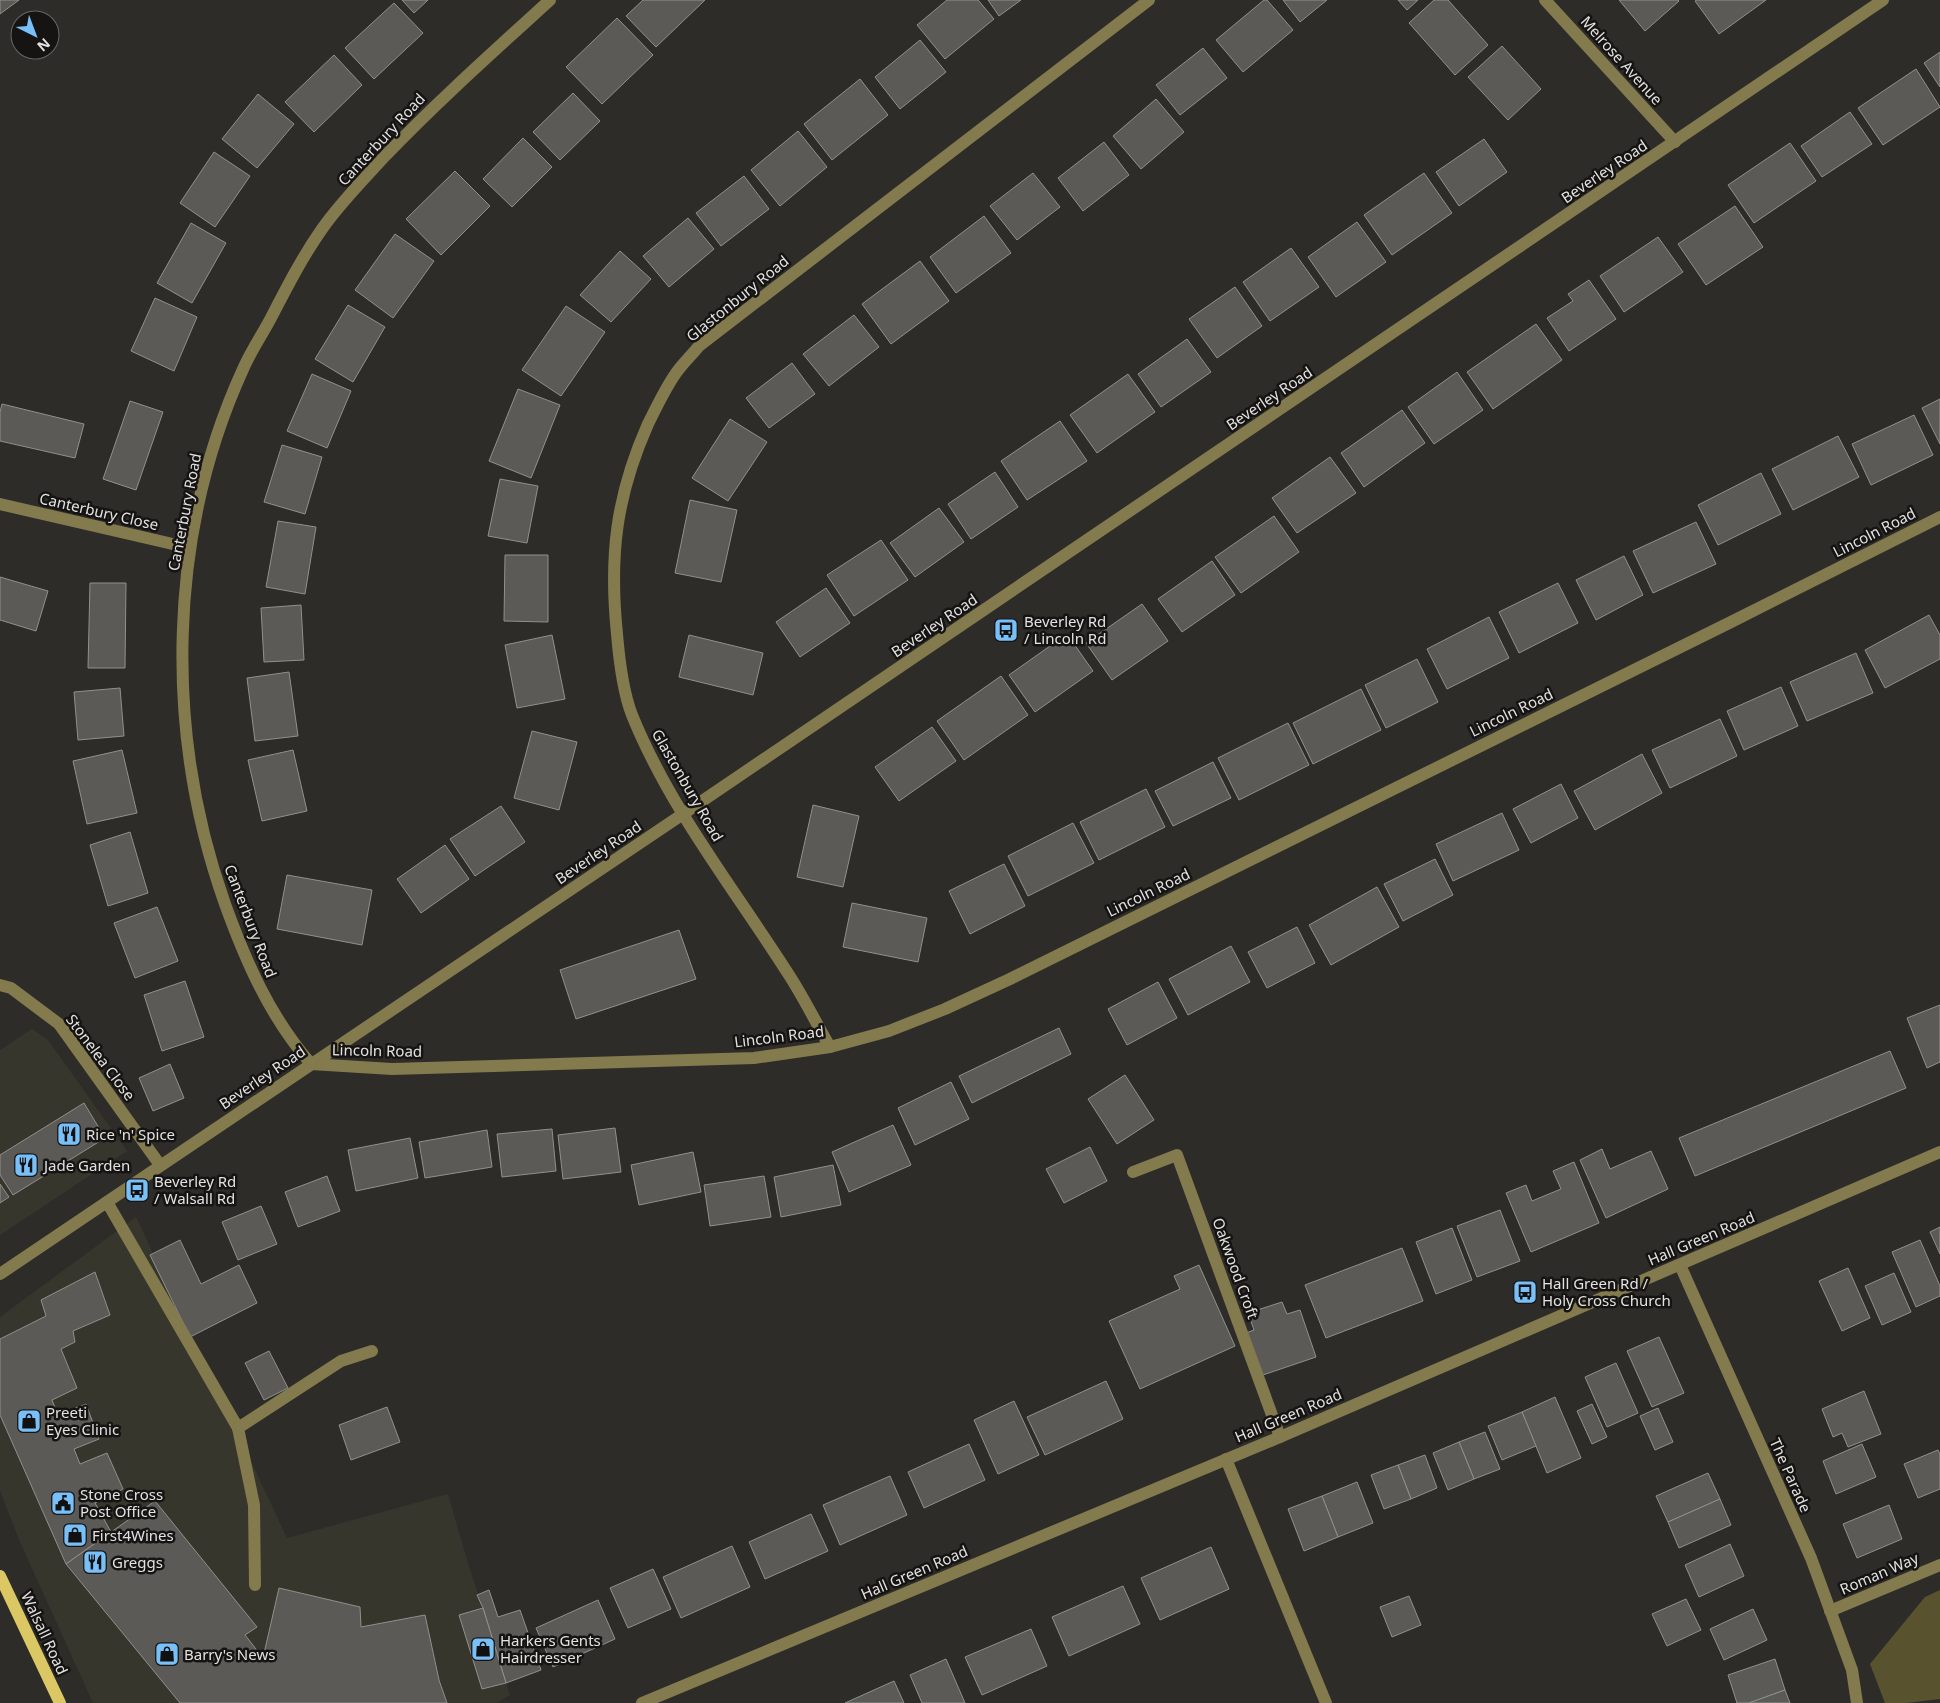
<svg xmlns="http://www.w3.org/2000/svg" width="1940" height="1703" viewBox="0 0 1940 1703" font-family="'Noto Sans',sans-serif">
  <style>
    .built { fill: #37362d }
    .green { fill: #59522f }
    .building { fill: #5b5a57; stroke: #90908c }
    .lines { fill: none; stroke-linecap: round; stroke-linejoin: round }
    .minor { stroke: #837a4d; stroke-width: 12 }
    .major { stroke: #dbc864; stroke-width: 12 }
    .labels { text-anchor: middle; dominant-baseline: central; stroke-width: 5; stroke-linejoin: round; paint-order: stroke }
    .street-label { font-size: 15px; fill: #e3e2e1; stroke: #151413 }
    .poi-label { font-size: 15px; fill: #e3e2e1; stroke: #151413; text-anchor: start }
  </style>
  <rect width="100%" height="100%" fill="#2d2c29"/>
  <!-- built -->
  <g class="built">
    <path d="M32,1029L48,1040L127,1151L0,1235V1050Z"/>
    <path d="M136,1217L287,1538L448,1494L464,1550L510,1695L496,1703H93L20,1542L0,1491V1317Z"/>
  </g>
  <!-- green -->
  <path class="green" d="M1940,1590V1699L1906,1703H1885L1870,1664L1925,1597Z"/>
  <!-- building -->
  <g class="building">
    <path d="M0,0H19L0,14Z"/>
    <path d="M402,0H428L414,13Z"/>
    <path d="M643,0H705L656,47L626,16Z"/>
    <path d="M947,0H978L994,19L945,59L917,25Z"/>
    <path d="M988,0H1021L999,16Z"/>
    <path d="M1264,0H1267L1293,30L1243,72L1216,40Z"/>
    <path d="M1283,0H1327L1300,22Z"/>
    <path d="M1398,0H1418L1407,10Z"/>
    <path d="M1434,0H1448L1488,45L1455,75L1409,23Z"/>
    <path d="M1619,0H1678L1679,1L1645,31Z"/>
    <path d="M1697,0H1766L1719,34L1695,1Z"/>
    <path d="M394,3L423,33L374,79L345,48Z"/>
    <path d="M617,18L653,55L602,104L566,67Z"/>
    <path d="M920,40L946,72L900,109L875,77Z"/>
    <path d="M1502,46L1541,89L1508,120L1468,77Z"/>
    <path d="M1203,48L1227,78L1180,115L1156,85Z"/>
    <path d="M1940,52V87L1924,63Z"/>
    <path d="M334,55L362,85L314,132L285,102Z"/>
    <path d="M1916,69L1940,107L1883,145L1858,108Z"/>
    <path d="M860,79L888,115L832,160L804,124Z"/>
    <path d="M573,93L600,121L560,160L533,132Z"/>
    <path d="M258,94L294,124L257,168L222,139Z"/>
    <path d="M1156,99L1184,132L1141,169L1113,136Z"/>
    <path d="M1850,112L1872,144L1822,177L1801,146Z"/>
    <path d="M798,131L827,167L780,206L751,170Z"/>
    <path d="M523,138L552,167L512,207L483,179Z"/>
    <path d="M1484,139L1507,172L1459,206L1436,172Z"/>
    <path d="M1104,142L1129,175L1083,211L1058,178Z"/>
    <path d="M1790,143L1816,181L1754,223L1728,185Z"/>
    <path d="M214,152L250,176L215,227L180,203Z"/>
    <path d="M455,171L490,206L441,255L406,219Z"/>
    <path d="M1033,173L1060,207L1017,240L990,206Z"/>
    <path d="M1424,173L1452,213L1392,255L1364,215Z"/>
    <path d="M744,176L769,209L721,246L696,213Z"/>
    <path d="M1735,206L1763,247L1706,285L1678,244Z"/>
    <path d="M984,216L1011,253L956,293L930,257Z"/>
    <path d="M688,218L714,249L669,287L643,256Z"/>
    <path d="M1357,222L1386,262L1336,297L1308,257Z"/>
    <path d="M191,223L226,243L192,303L157,283Z"/>
    <path d="M395,234L434,261L393,318L355,290Z"/>
    <path d="M1658,237L1683,272L1624,312L1600,276Z"/>
    <path d="M1291,248L1319,287L1270,321L1243,282Z"/>
    <path d="M620,251L651,279L611,322L580,295Z"/>
    <path d="M920,261L949,301L891,344L862,304Z"/>
    <path d="M1589,280L1616,319L1569,351L1547,318L1573,301L1568,294Z"/>
    <path d="M1235,287L1262,326L1217,358L1189,319Z"/>
    <path d="M155,298L197,317L174,371L131,351Z"/>
    <path d="M348,305L385,327L353,382L315,359Z"/>
    <path d="M566,306L605,332L561,396L522,370Z"/>
    <path d="M854,315L879,347L829,386L803,354Z"/>
    <path d="M1536,324L1562,360L1493,409L1467,372Z"/>
    <path d="M1187,339L1211,372L1161,407L1138,374Z"/>
    <path d="M792,363L815,394L769,428L746,398Z"/>
    <path d="M1457,372L1483,410L1434,444L1408,407Z"/>
    <path d="M312,374L351,391L327,448L287,431Z"/>
    <path d="M1128,374L1155,412L1097,453L1070,415Z"/>
    <path d="M518,389L560,405L531,478L489,461Z"/>
    <path d="M1940,399V444L1922,408Z"/>
    <path d="M130,401L163,412L136,490L103,479Z"/>
    <path d="M2,404L84,424L75,458L0,441V412Z"/>
    <path d="M1402,410L1425,443L1364,487L1341,453Z"/>
    <path d="M1914,415L1933,455L1871,485L1852,444Z"/>
    <path d="M730,419L767,442L728,501L692,478Z"/>
    <path d="M1060,421L1087,461L1027,500L1001,461Z"/>
    <path d="M1838,436L1859,477L1793,510L1772,469Z"/>
    <path d="M282,445L322,457L305,514L264,502Z"/>
    <path d="M1330,457L1356,493L1297,533L1272,498Z"/>
    <path d="M995,472L1018,507L971,539L948,504Z"/>
    <path d="M1761,473L1781,514L1718,545L1698,505Z"/>
    <path d="M500,479L538,486L527,543L488,536Z"/>
    <path d="M690,500L737,510L721,582L675,573Z"/>
    <path d="M939,508L964,542L915,577L890,543Z"/>
    <path d="M1274,516L1299,552L1241,593L1215,557Z"/>
    <path d="M278,521L316,527L305,594L266,587Z"/>
    <path d="M1696,522L1716,564L1653,593L1633,551Z"/>
    <path d="M881,540L908,580L854,616L827,575Z"/>
    <path d="M505,555H548V622L504,621Z"/>
    <path d="M1624,556L1643,595L1596,620L1576,580Z"/>
    <path d="M1212,561L1235,595L1182,632L1158,599Z"/>
    <path d="M0,577L48,591L36,631L0,620Z"/>
    <path d="M90,583H126L125,668H88Z"/>
    <path d="M1558,583L1578,623L1519,653L1499,612Z"/>
    <path d="M826,588L850,623L800,657L776,622Z"/>
    <path d="M1142,604L1168,641L1112,680L1086,643Z"/>
    <path d="M301,605L304,660L264,662L261,608Z"/>
    <path d="M1929,615L1940,635V659L1885,688L1865,650Z"/>
    <path d="M1489,617L1509,658L1447,689L1427,649Z"/>
    <path d="M1067,634L1093,671L1035,712L1009,675Z"/>
    <path d="M552,635L565,699L517,708L505,645Z"/>
    <path d="M689,635L763,653L753,695L679,677Z"/>
    <path d="M1856,653L1873,693L1807,721L1790,682Z"/>
    <path d="M1417,659L1438,702L1386,728L1365,685Z"/>
    <path d="M289,672L298,736L255,741L247,678Z"/>
    <path d="M1001,676L1028,715L964,760L937,721Z"/>
    <path d="M1781,687L1798,726L1744,750L1727,711Z"/>
    <path d="M120,688L124,736L78,740L74,692Z"/>
    <path d="M1361,689L1381,730L1313,764L1293,723Z"/>
    <path d="M1720,719L1737,756L1670,788L1652,750Z"/>
    <path d="M1288,723L1309,765L1239,800L1218,758Z"/>
    <path d="M932,727L956,761L899,801L875,767Z"/>
    <path d="M532,731L577,742L559,810L514,798Z"/>
    <path d="M122,750L137,813L87,824L73,761Z"/>
    <path d="M293,750L307,811L262,821L248,760Z"/>
    <path d="M1642,754L1662,793L1595,830L1574,791Z"/>
    <path d="M1213,762L1231,798L1173,826L1155,791Z"/>
    <path d="M1561,784L1578,818L1531,843L1513,809Z"/>
    <path d="M1146,789L1165,827L1099,860L1080,822Z"/>
    <path d="M813,805L859,816L843,887L797,877Z"/>
    <path d="M501,806L525,842L475,876L450,839Z"/>
    <path d="M1502,813L1519,850L1453,881L1436,844Z"/>
    <path d="M1073,823L1094,863L1028,896L1008,856Z"/>
    <path d="M130,832L148,893L108,906L90,845Z"/>
    <path d="M445,845L469,879L421,913L397,879Z"/>
    <path d="M1435,859L1453,895L1403,921L1384,884Z"/>
    <path d="M1004,864L1025,906L970,934L949,891Z"/>
    <path d="M287,875L372,890L362,945L277,929Z"/>
    <path d="M1377,887L1399,927L1331,965L1309,925Z"/>
    <path d="M852,903L927,918L918,962L843,947Z"/>
    <path d="M157,907L178,961L135,978L114,923Z"/>
    <path d="M1297,927L1315,963L1267,988L1248,952Z"/>
    <path d="M679,930L696,979L576,1019L560,970Z"/>
    <path d="M1231,946L1250,982L1188,1015L1169,979Z"/>
    <path d="M185,981L204,1037L162,1051L144,995Z"/>
    <path d="M1158,982L1177,1018L1127,1045L1108,1009Z"/>
    <path d="M1940,1005V1062L1927,1068L1907,1018Z"/>
    <path d="M1059,1028L1071,1054L972,1103L959,1076Z"/>
    <path d="M1890,1051L1906,1088L1695,1176L1679,1138Z"/>
    <path d="M170,1064L184,1098L153,1111L139,1078Z"/>
    <path d="M1125,1075L1154,1120L1117,1144L1088,1099Z"/>
    <path d="M951,1082L969,1119L915,1145L898,1108Z"/>
    <path d="M84,1103L105,1138L13,1195L0,1175V1155Z"/>
    <path d="M893,1125L911,1165L849,1192L832,1152Z"/>
    <path d="M615,1128L621,1172L563,1179L558,1135Z"/>
    <path d="M552,1129L556,1171L502,1177L497,1134Z"/>
    <path d="M487,1130L492,1167L425,1178L419,1142Z"/>
    <path d="M410,1138L418,1178L356,1191L348,1150Z"/>
    <path d="M1090,1147L1107,1181L1064,1203L1046,1169Z"/>
    <path d="M1602,1149L1610,1169L1651,1151L1668,1189L1606,1218L1580,1160Z"/>
    <path d="M693,1152L701,1192L639,1205L631,1165Z"/>
    <path d="M1574,1162L1599,1223L1531,1252L1506,1193L1526,1185L1532,1201L1561,1189L1553,1171Z"/>
    <path d="M833,1165L841,1205L781,1217L774,1177Z"/>
    <path d="M327,1176L340,1211L298,1227L285,1192Z"/>
    <path d="M764,1176L771,1217L710,1226L704,1185Z"/>
    <path d="M0,1184L9,1197L0,1203Z"/>
    <path d="M261,1206L277,1244L238,1260L222,1222Z"/>
    <path d="M1500,1210L1520,1261L1477,1277L1457,1226Z"/>
    <path d="M1940,1227V1254L1930,1232Z"/>
    <path d="M1452,1228L1472,1280L1436,1294L1416,1242Z"/>
    <path d="M180,1240L201,1284L239,1265L257,1303L190,1337L150,1255Z"/>
    <path d="M1920,1240L1940,1286V1296L1916,1307L1892,1252Z"/>
    <path d="M1402,1248L1423,1301L1326,1338L1305,1285Z"/>
    <path d="M1199,1265L1235,1346L1140,1389L1109,1321L1180,1289L1174,1276Z"/>
    <path d="M1848,1268L1870,1318L1842,1331L1819,1281Z"/>
    <path d="M95,1272L110,1315L73,1331L75,1342L61,1349L77,1388L52,1400L58,1415L86,1404L99,1439L74,1449L80,1464L107,1453L123,1489L95,1503L111,1532L66,1564L0,1415V1339L46,1316L41,1300Z"/>
    <path d="M1894,1273L1911,1312L1882,1325L1865,1286Z"/>
    <path d="M1282,1302L1287,1314L1300,1310L1316,1357L1260,1376L1246,1333L1254,1330L1248,1313Z"/>
    <path d="M1659,1337L1684,1393L1652,1407L1627,1351Z"/>
    <path d="M269,1351L288,1388L264,1400L245,1363Z"/>
    <path d="M1616,1363L1638,1413L1607,1427L1585,1377Z"/>
    <path d="M1106,1381L1123,1419L1045,1455L1027,1417Z"/>
    <path d="M1864,1391L1881,1434L1848,1447L1842,1433L1833,1437L1822,1409Z"/>
    <path d="M1555,1397L1581,1458L1547,1473L1522,1412Z"/>
    <path d="M1014,1401L1039,1455L998,1474L974,1420Z"/>
    <path d="M1592,1404L1607,1437L1592,1444L1577,1411Z"/>
    <path d="M387,1407L400,1442L351,1460L339,1425Z"/>
    <path d="M1658,1408L1673,1442L1655,1450L1640,1416Z"/>
    <path d="M1522,1412L1536,1446L1502,1460L1488,1426Z"/>
    <path d="M1485,1432L1500,1469L1474,1479L1459,1442Z"/>
    <path d="M1459,1442L1474,1479L1448,1490L1433,1453Z"/>
    <path d="M969,1444L985,1480L924,1508L908,1472Z"/>
    <path d="M1862,1444L1876,1477L1836,1494L1823,1461Z"/>
    <path d="M1938,1450L1940,1454V1489L1918,1498L1904,1464Z"/>
    <path d="M1425,1455L1437,1488L1411,1499L1398,1465Z"/>
    <path d="M1398,1465L1411,1499L1384,1509L1371,1475Z"/>
    <path d="M1708,1473L1720,1499L1668,1522L1656,1496Z"/>
    <path d="M890,1476L907,1515L840,1545L823,1505Z"/>
    <path d="M1357,1482L1373,1523L1338,1537L1322,1496Z"/>
    <path d="M1322,1496L1338,1537L1304,1551L1288,1509Z"/>
    <path d="M1720,1499L1731,1525L1679,1548L1668,1522Z"/>
    <path d="M155,1501L257,1627L245,1635L263,1658L279,1588L360,1607L361,1627L425,1615L439,1680L447,1703H180L66,1564Z"/>
    <path d="M1889,1505L1902,1539L1857,1558L1843,1524Z"/>
    <path d="M811,1514L828,1551L765,1579L749,1542Z"/>
    <path d="M1730,1544L1744,1576L1699,1597L1685,1565Z"/>
    <path d="M732,1546L750,1587L681,1618L663,1577Z"/>
    <path d="M1211,1547L1229,1589L1160,1620L1141,1578Z"/>
    <path d="M653,1569L671,1609L628,1628L610,1588Z"/>
    <path d="M1123,1586L1140,1624L1069,1656L1052,1617Z"/>
    <path d="M489,1590L498,1617L520,1610L541,1670L506,1683L483,1608L477,1595Z"/>
    <path d="M1409,1596L1421,1625L1392,1637L1380,1607Z"/>
    <path d="M1686,1599L1701,1630L1667,1646L1652,1614Z"/>
    <path d="M598,1600L615,1639L553,1667L536,1628Z"/>
    <path d="M483,1608L506,1683L482,1689L459,1615Z"/>
    <path d="M1753,1609L1767,1640L1724,1660L1710,1629Z"/>
    <path d="M1031,1629L1047,1666L982,1695L965,1657Z"/>
    <path d="M946,1659L965,1703H922L910,1675Z"/>
    <path d="M1775,1659L1785,1690L1749,1703H1737L1728,1675Z"/>
    <path d="M894,1681L904,1703H845Z"/>
    <path d="M1785,1690L1790,1703H1749Z"/>
  </g>
  <g class="lines">
    <!-- minor -->
    <g class="minor">
      <path d="M550,0C494,51 438,101 386,155C364,179 340,203 322,229C303,256 288,285 273,314C264,332 252,349 244,367C167,534 164,732 225,904C246,962 270,1017 311,1064L392,1069L754,1058L830,1047L889,1031L945,1009L1010,979L1731,622L1940,517"/>
      <path d="M1545,0L1675,142"/>
      <path d="M0,504L190,548"/>
      <path d="M0,985L11,988L59,1024L160,1165"/>
      <path d="M830,1047C816,1023 804,998 789,975C735,890 670,809 632,715C623,692 619,658 617,634C609,556 616,496 648,424C656,408 664,391 674,376C681,365 691,356 699,346L1149,0"/>
      <path d="M1133,1172L1177,1155L1280,1437"/>
      <path d="M107,1202L238,1428"/>
      <path d="M1680,1265L1811,1558L1852,1670L1857,1703"/>
      <path d="M0,1274L683,814L1883,0"/>
      <path d="M1226,1459L1326,1703"/>
      <path d="M255,1585L254,1505L238,1428L341,1361L372,1351"/>
      <path d="M1830,1611L1940,1565"/>
      <path d="M642,1703L1280,1437L1940,1152"/>
    </g>
    <!-- major -->
    <path class="major" d="M0,1576L60,1703"/>
  </g>
  <!-- icons -->
  <defs>
    <g id="bus-square" transform="scale(1.25)"><rect x="-9" y="-9" width="18" height="18" rx="4" fill="#79bff8" stroke="#151413"/><path d="M-5-6H5V4H4V6H2V4H-2V6H-4V4H-5ZM-3.5-4V0h7V-4ZM-3.5 1.2v1.5H-2V1.2ZM2 1.2v1.5H3.5V1.2Z" fill="#111"/></g>
    <g id="restaurant-square" transform="scale(1.25)"><rect x="-9" y="-9" width="18" height="18" rx="4" fill="#79bff8" stroke="#151413"/><path d="M-5-6h1v4h1v-4h1v4h1v-4h1v5L-1.5 .5V6h-2V.5L-5-1ZM5-6V6H3V1.5H1.5Q1.5-4 5-6Z" fill="#111"/></g>
    <g id="shop-square" transform="scale(1.25)"><rect x="-9" y="-9" width="18" height="18" rx="4" fill="#79bff8" stroke="#151413"/><path d="M-5-2.5h2.3a2.7 3.5 0 0 1 5.4 0H5L5.5 6h-11ZM-1.5-2.5h3a1.5 2.3 0 0 0-3 0Z" fill="#111"/></g>
    <g id="civic-square" transform="scale(1.25)"><rect x="-9" y="-9" width="18" height="18" rx="4" fill="#79bff8" stroke="#151413"/><path d="M-.6-6.5H3V-4.5H.6V-3L4-1V1h2V6H-6V1h2V-1L-.6-3ZM-1.2 2.5V6h2.4V2.5Z" fill="#111"/></g>
  </defs>
  <g fill-rule="evenodd">
    <use href="#bus-square" x="1006" y="630"/>
    <use href="#restaurant-square" x="69" y="1134"/>
    <use href="#restaurant-square" x="26" y="1165"/>
    <use href="#bus-square" x="137" y="1190"/>
    <use href="#bus-square" x="1525" y="1292"/>
    <use href="#shop-square" x="29" y="1421"/>
    <use href="#civic-square" x="63" y="1503"/>
    <use href="#shop-square" x="75" y="1535"/>
    <use href="#restaurant-square" x="95" y="1562"/>
    <use href="#shop-square" x="483" y="1649"/>
    <use href="#shop-square" x="167" y="1654"/>
  </g>
  <g class="labels">
    <!-- street labels -->
    <g class="street-label">
      <text transform="translate(1622 60) rotate(48)">Melrose Avenue</text>
      <text transform="translate(381 139) rotate(-47)">Canterbury Road</text>
      <text transform="translate(1604 171) rotate(-34)">Beverley Road</text>
      <text transform="translate(737 298) rotate(-39)">Glastonbury Road</text>
      <text transform="translate(1269 398) rotate(-34)">Beverley Road</text>
      <text transform="translate(99 511) rotate(13)">Canterbury Close</text>
      <text transform="translate(184 512) rotate(-79)">Canterbury Road</text>
      <text transform="translate(1874 532) rotate(-27)">Lincoln Road</text>
      <text transform="translate(934 625) rotate(-34)">Beverley Road</text>
      <text transform="translate(1511 712) rotate(-26)">Lincoln Road</text>
      <text transform="translate(688 785) rotate(60)">Glastonbury Road</text>
      <text transform="translate(598 852) rotate(-34)">Beverley Road</text>
      <text transform="translate(1148 892) rotate(-26)">Lincoln Road</text>
      <text transform="translate(251 921) rotate(69)">Canterbury Road</text>
      <text transform="translate(779 1036) rotate(-7)">Lincoln Road</text>
      <text transform="translate(377 1050) rotate(1)">Lincoln Road</text>
      <text transform="translate(101 1057) rotate(53)">Stonelea Close</text>
      <text transform="translate(262 1077) rotate(-34)">Beverley Road</text>
      <text transform="translate(1701 1238) rotate(-23)">Hall Green Road</text>
      <text transform="translate(1236 1268) rotate(70)">Oakwood Croft</text>
      <text transform="translate(1288 1415) rotate(-23)">Hall Green Road</text>
      <text transform="translate(1791 1475) rotate(66)">The Parade</text>
      <text transform="translate(914 1572) rotate(-23)">Hall Green Road</text>
      <text transform="translate(1879 1573) rotate(-23)">Roman Way</text>
      <text transform="translate(45 1633) rotate(65)">Walsall Road</text>
    </g>
    <!-- poi labels -->
    <g class="poi-label">
      <text x="1024" y="621">Beverley Rd<tspan x="1024" dy="17">/ Lincoln Rd</tspan></text>
      <text x="86" y="1134">Rice 'n' Spice</text>
      <text x="44" y="1165">Jade Garden</text>
      <text x="154" y="1181">Beverley Rd<tspan x="154" dy="17">/ Walsall Rd</tspan></text>
      <text x="1542" y="1283">Hall Green Rd /<tspan x="1542" dy="17">Holy Cross Church</tspan></text>
      <text x="46" y="1412">Preeti<tspan x="46" dy="17">Eyes Clinic</tspan></text>
      <text x="80" y="1494">Stone Cross<tspan x="80" dy="17">Post Office</tspan></text>
      <text x="92" y="1535">First4Wines</text>
      <text x="112" y="1562">Greggs</text>
      <text x="500" y="1640">Harkers Gents<tspan x="500" dy="17">Hairdresser</tspan></text>
      <text x="184" y="1654">Barry's News</text>
    </g>
  </g>
  <!-- north arrow -->
  <g transform="translate(35 35) rotate(138)"><circle r="24" fill="#151413" stroke="#676665"/>
  <path d="M0-4L9 19L0 12L-9 19Z" fill="#79bff8"/>
  <text y="-8" font-size="14" font-weight="bold" text-anchor="middle" fill="#e3e2e1">N</text>
  </g>
</svg>
